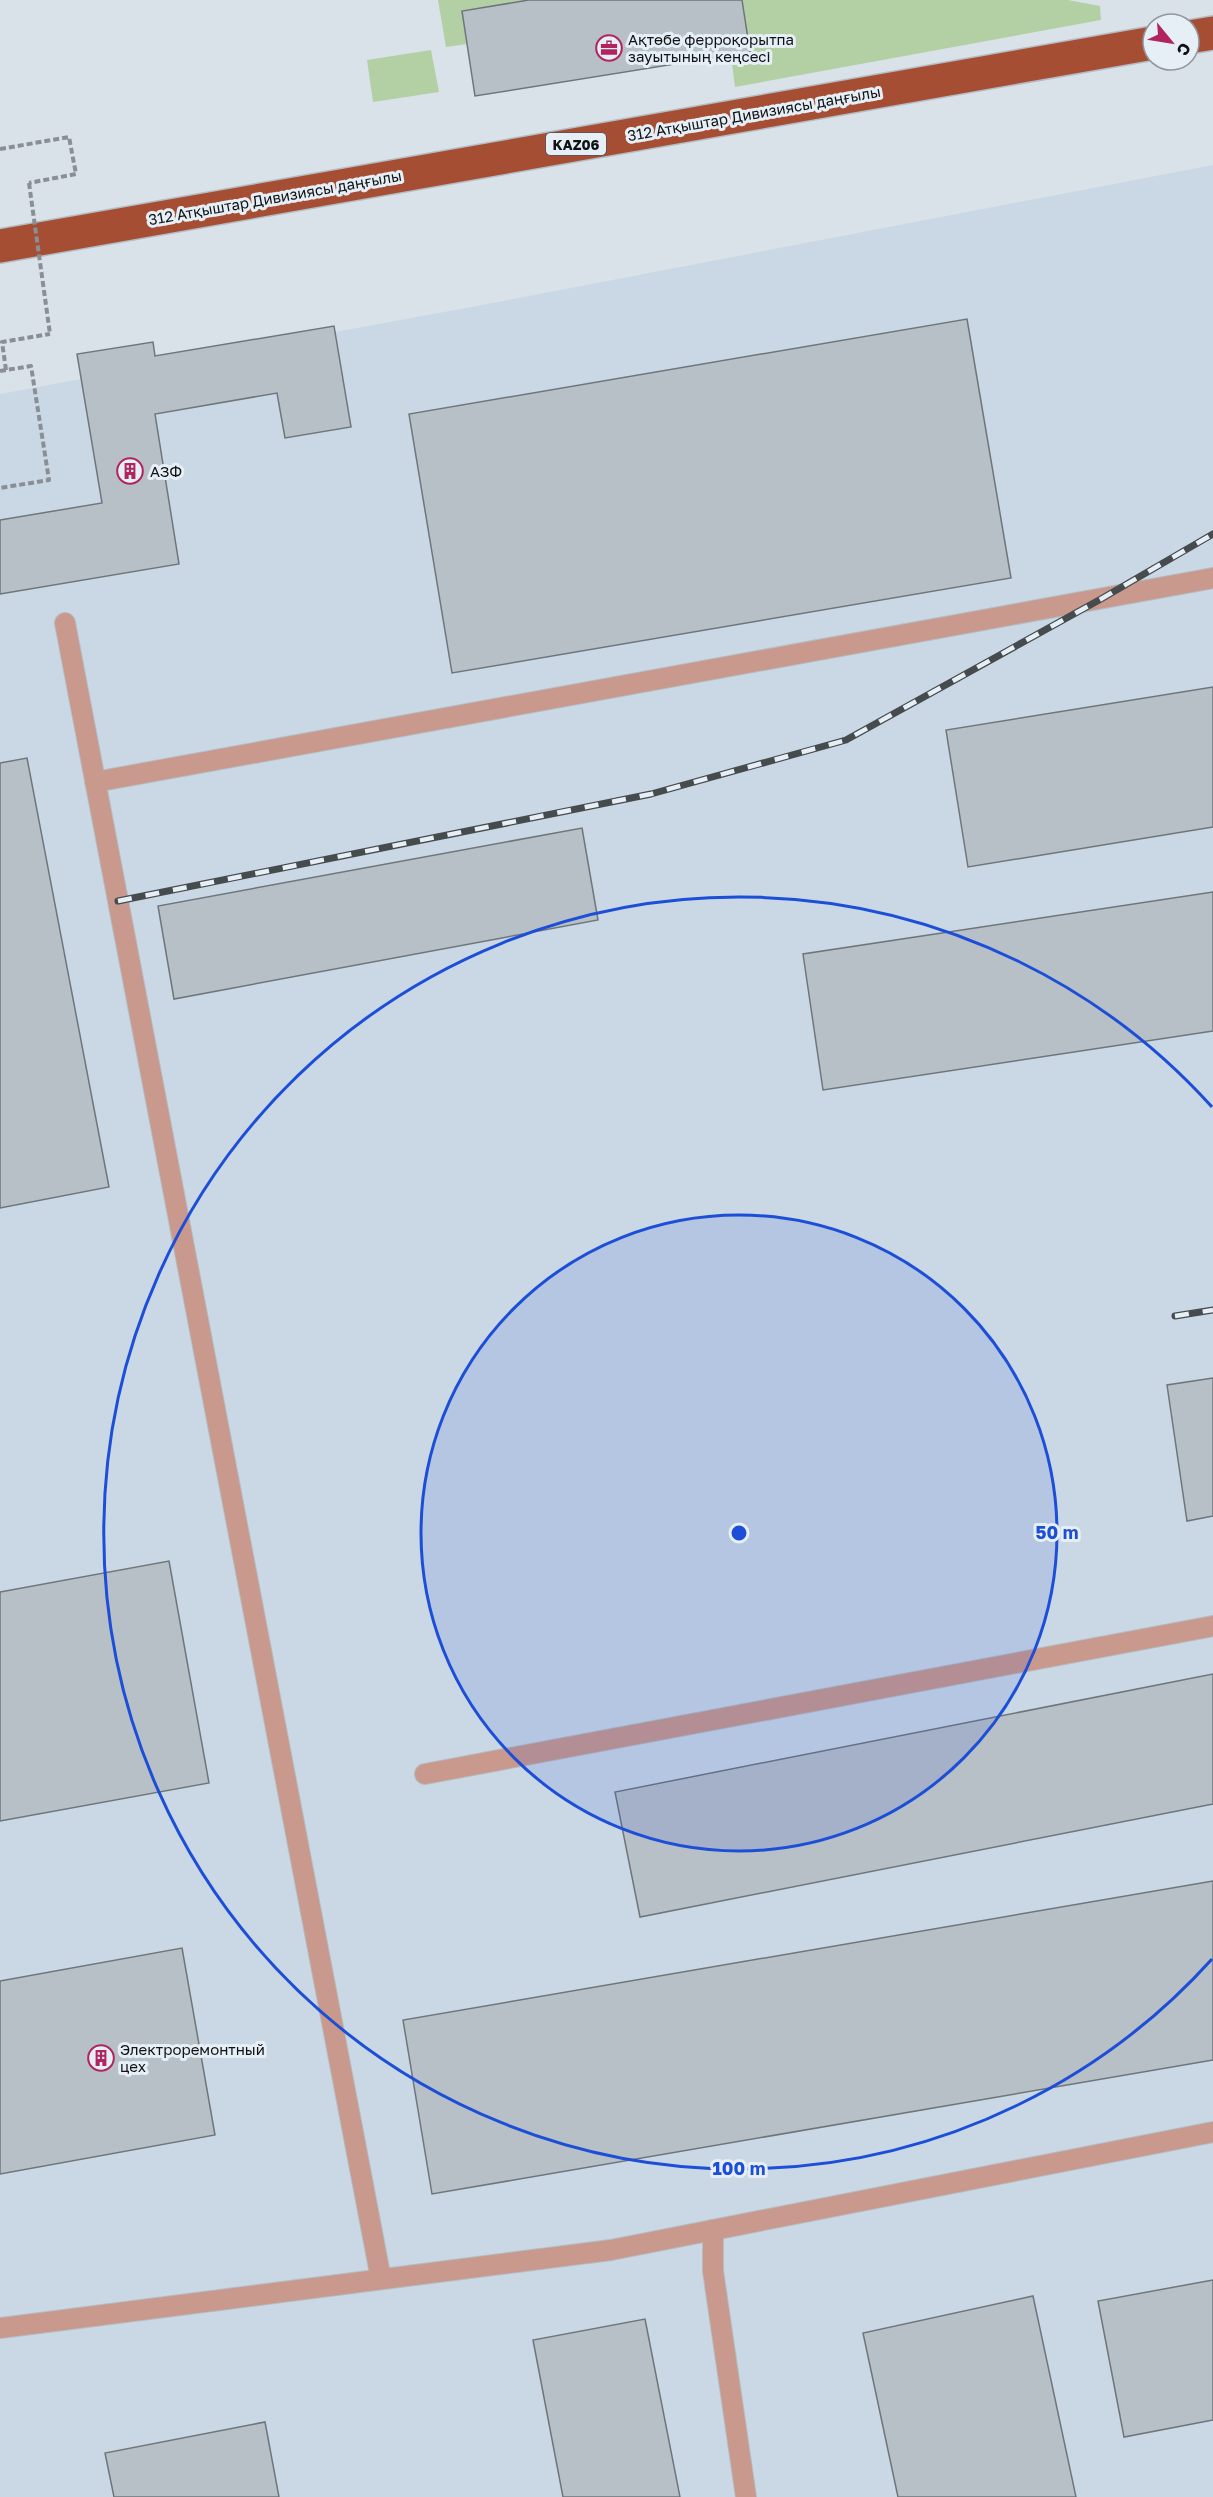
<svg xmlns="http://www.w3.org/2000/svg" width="1213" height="2497" viewBox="0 0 1213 2497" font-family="'Golos Text',sans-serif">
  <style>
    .built { fill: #c9d8e4 }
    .green { fill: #b2d0a4 }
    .building { fill: #b7c0c7; stroke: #6e767c; stroke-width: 1.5 }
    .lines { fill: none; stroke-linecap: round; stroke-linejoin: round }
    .service-casing { stroke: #b5bdc3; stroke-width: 22 }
    .trunk-casing { stroke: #b5bdc3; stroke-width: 36 }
    .path { stroke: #898f94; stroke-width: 4; stroke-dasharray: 6 3; stroke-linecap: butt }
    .service { stroke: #c8998c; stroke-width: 20 }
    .trunk { stroke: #a64e34; stroke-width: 33 }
    .rail-casing { stroke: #464b4e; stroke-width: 7 }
    .rail { stroke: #e7eff6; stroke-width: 4.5; stroke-dasharray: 14; stroke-linecap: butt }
    .path-bridge { stroke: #898f94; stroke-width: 4; stroke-dasharray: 6 3; stroke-linecap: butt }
    .ring { fill: none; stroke: #1d4ed8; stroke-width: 3 }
    .labels { text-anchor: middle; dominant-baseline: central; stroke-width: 6; stroke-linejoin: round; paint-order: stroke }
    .shield { fill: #e7eff6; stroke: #505558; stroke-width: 1.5 }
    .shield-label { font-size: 14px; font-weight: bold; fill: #101315 }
    .poi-label { font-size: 15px; fill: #101315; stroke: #e7eff6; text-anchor: start }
    .street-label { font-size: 15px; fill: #101315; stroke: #e7eff6 }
    .centre { fill: #1d4ed8; stroke: #e7eff6; stroke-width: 3 }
    .ring-label { font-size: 18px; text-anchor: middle; font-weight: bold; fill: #1d4ed8; stroke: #e7eff6; stroke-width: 6; stroke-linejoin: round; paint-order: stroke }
  </style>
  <rect width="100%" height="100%" fill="#d9e2e9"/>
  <!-- built -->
  <path class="built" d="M1213,165V2497H0V394L482,305Z"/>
  <!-- green -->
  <g class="green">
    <path d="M438,0H529L462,11L467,44L446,47Z"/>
    <path d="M742,0H1068L1100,6L1101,20L735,87L731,55L750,51Z"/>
    <path d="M431,50L439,92L373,102L367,60Z"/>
  </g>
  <!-- building -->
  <g class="building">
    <path d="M529,0H742L750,52L475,96L462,11Z"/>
    <path d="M967,319L1011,578L452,673L409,414Z"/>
    <path d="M334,326L351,427L285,438L277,393L155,414L179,564L0,594V520L102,503L77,354L153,342L155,356Z"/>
    <path d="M1213,687V827L968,867L946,730Z"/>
    <path d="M27,758L109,1187L0,1208V763Z"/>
    <path d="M582,828L598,920L174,999L158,906Z"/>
    <path d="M1213,892V1031L823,1090L803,954Z"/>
    <path d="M1213,1378V1516L1187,1521L1167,1385Z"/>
    <path d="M169,1561L209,1783L0,1821V1592Z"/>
    <path d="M1213,1674V1804L640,1917L615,1792Z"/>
    <path d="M1213,1881V2060L432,2194L403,2020Z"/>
    <path d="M182,1948L215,2135L0,2174V1981Z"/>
    <path d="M1213,2280V2420L1124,2437L1098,2301Z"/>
    <path d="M1033,2296L1076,2497H898L863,2333Z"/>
    <path d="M645,2319L680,2497H563L533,2340Z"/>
    <path d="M265,2422L279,2497H114L105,2453Z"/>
  </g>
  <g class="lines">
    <!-- service casing -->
    <g class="service-casing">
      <g id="service">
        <path d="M65,623L381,2279"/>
        <path d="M95,782L1213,578"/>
        <path d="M425,1774L1213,1626"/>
        <path d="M713,2230V2271L746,2497"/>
        <path d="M0,2328L611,2250L1213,2132"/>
      </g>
    </g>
    <!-- trunk casing -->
    <g class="trunk-casing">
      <g id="trunk">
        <path d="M1189,37L1213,33"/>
        <path d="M0,246L1153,43"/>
      </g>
    </g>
    <!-- path -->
    <g class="path">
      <path d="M0,149L69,137L76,174L29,183"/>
      <path d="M6,370L2,342L50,334"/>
      <path d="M0,371L31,366L49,480L0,488"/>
    </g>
    <!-- service -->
    <use href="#service" class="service"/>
    <!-- trunk -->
    <use href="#trunk" class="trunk"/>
    <!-- rail casing -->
    <g class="rail-casing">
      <g id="rail">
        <path d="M118,901L651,794L846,740L1101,599L1213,534"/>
        <path d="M1175,1316L1213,1310"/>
      </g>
    </g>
    <!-- rail -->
    <use href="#rail" class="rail"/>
    <!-- path-bridge -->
    <path class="path-bridge" d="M29,183L50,334"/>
  </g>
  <!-- distance rings -->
  <circle cx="739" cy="1533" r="318" fill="#1d4ed8" fill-opacity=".12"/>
  <g class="ring">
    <circle cx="739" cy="1533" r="318"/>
    <path d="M1212 1959A636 636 0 1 1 1212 1107"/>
  </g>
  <!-- icons -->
  <defs>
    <g id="office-ring" transform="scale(1.35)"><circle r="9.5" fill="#e7eff6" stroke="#b2245d" stroke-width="1.5"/><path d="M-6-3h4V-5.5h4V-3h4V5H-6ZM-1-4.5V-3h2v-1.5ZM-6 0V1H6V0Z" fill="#b2245d"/></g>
    <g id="building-ring" transform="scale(1.35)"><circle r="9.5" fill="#e7eff6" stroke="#b2245d" stroke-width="1.5"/><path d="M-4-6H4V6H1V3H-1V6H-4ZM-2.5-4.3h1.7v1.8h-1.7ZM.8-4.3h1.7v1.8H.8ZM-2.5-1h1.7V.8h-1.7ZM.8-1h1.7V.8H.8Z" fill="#b2245d"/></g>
  </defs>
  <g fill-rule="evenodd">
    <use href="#office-ring" x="609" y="48"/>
    <use href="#building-ring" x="130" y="471"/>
    <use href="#building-ring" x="101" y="2058"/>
  </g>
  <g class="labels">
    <!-- shield labels -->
    <rect class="shield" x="546" y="133" width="60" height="22" rx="4.5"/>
    <g class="shield-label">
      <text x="576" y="144">KАZ06</text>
    </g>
    <!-- poi labels -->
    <g class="poi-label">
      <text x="628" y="39">Ақтөбе ферроқорытпа<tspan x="628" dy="17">зауытының кеңсесі</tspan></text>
      <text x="150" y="471">АЗФ</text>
      <text x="120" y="2049">Электроремонтный<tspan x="120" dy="17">цех</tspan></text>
    </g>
    <!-- street labels -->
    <g class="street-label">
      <text transform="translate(754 113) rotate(-10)">312 Атқыштар Дивизиясы даңғылы</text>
      <text transform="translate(275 197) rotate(-10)">312 Атқыштар Дивизиясы даңғылы</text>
    </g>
  </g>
  <circle cx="739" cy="1533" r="9" class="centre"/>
  <g class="ring-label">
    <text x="1057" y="1539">50 m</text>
    <text x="739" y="2175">100 m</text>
  </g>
  <!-- north arrow -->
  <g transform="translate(1171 42) rotate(120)"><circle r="28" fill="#e7eff6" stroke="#91979c" stroke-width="1.5"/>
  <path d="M0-4.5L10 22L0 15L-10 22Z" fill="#b2245d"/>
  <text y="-9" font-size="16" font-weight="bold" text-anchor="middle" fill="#101315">С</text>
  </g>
</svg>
